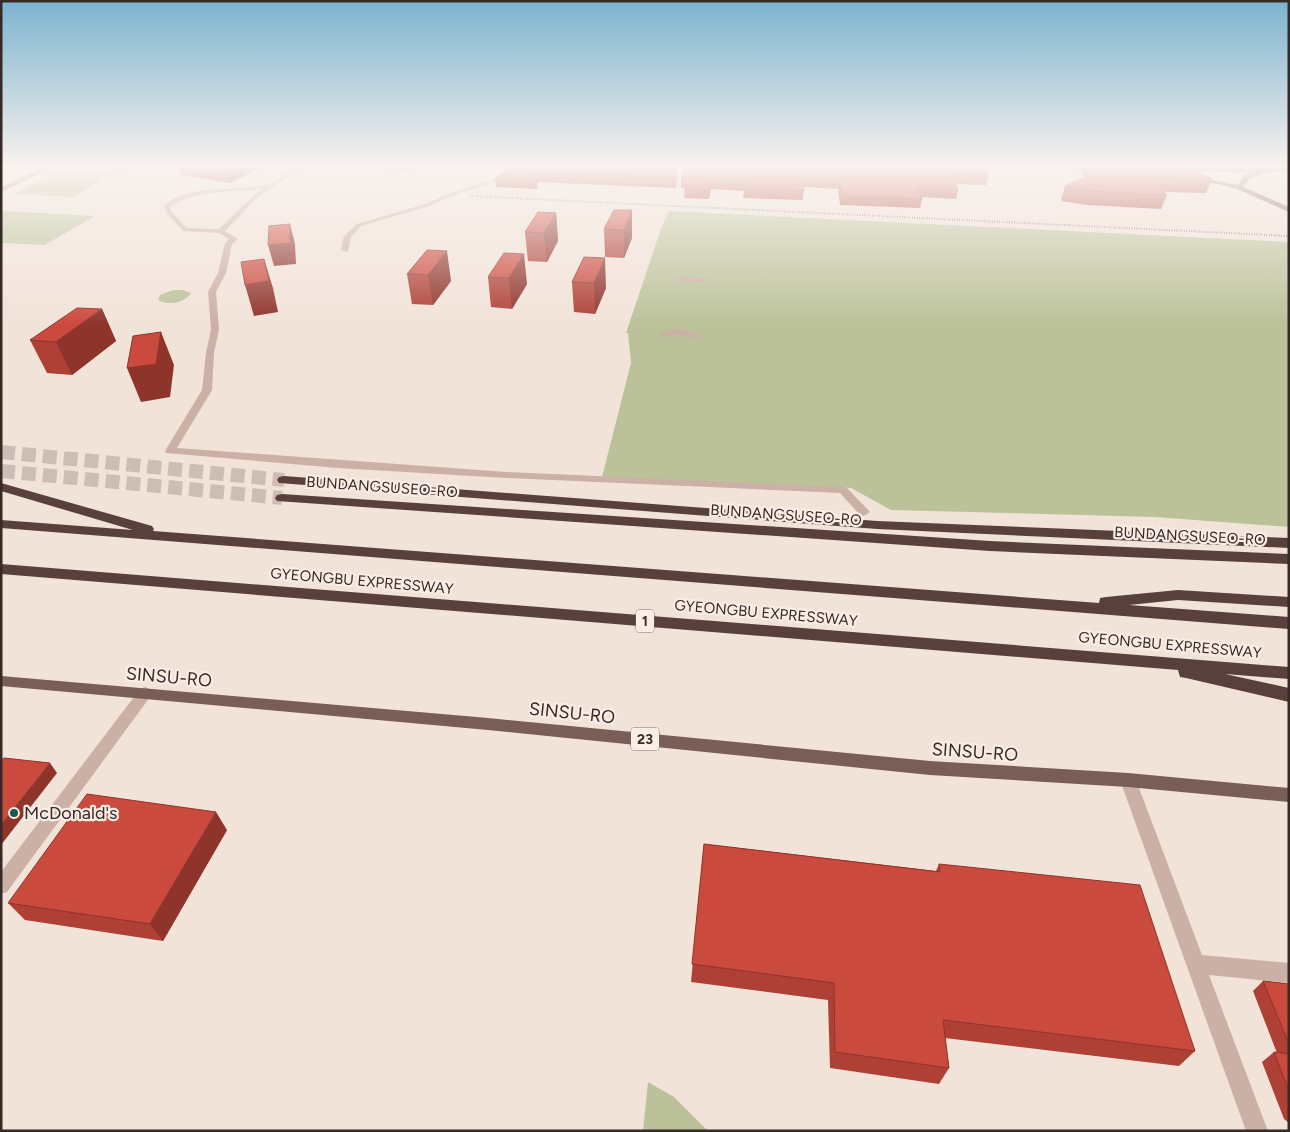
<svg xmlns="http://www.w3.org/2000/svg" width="1290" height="1132" viewBox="0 0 1290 1132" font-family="Figtree,sans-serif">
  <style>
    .green { fill: #bbc299 }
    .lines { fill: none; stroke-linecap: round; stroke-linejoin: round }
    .highway-tunnel { stroke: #ccbeb5; stroke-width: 14; stroke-dasharray: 14 7; stroke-linecap: butt }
    .street { fill: #cbb0a5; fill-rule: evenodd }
    .secondary { fill: #9f7e76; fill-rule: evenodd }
    .primary { fill: #795d57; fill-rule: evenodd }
    .highway { fill: #58413d; fill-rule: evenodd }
    .rail { stroke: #362926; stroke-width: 2; stroke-dasharray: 0.5 2; stroke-linecap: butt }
    .primary-bridge { stroke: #795d57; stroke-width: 7 }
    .wall { fill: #af4035 }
    .shaded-wall { fill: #8e342b }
    .building { fill: #cb4a3e; stroke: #8e342b }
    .poi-dot { fill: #1a5954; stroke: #faede6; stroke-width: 2 }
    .labels { text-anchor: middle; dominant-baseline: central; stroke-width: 4.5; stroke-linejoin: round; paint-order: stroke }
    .shield { fill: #faede6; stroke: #716460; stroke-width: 1 }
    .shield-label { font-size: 14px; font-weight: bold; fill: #362926 }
    .street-label { font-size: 15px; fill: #362926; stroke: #faede6 }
    .near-street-label { font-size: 18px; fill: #362926; stroke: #faede6 }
    .near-poi-label { font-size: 18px; fill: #362926; stroke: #faede6; text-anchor: start }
  </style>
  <rect width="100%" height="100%" fill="#f2e3d9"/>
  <!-- green -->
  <g class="green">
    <path d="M69,166H129L73,197L14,194Z"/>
    <path d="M2,211L95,216L45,245L1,243Z"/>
    <path d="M669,211L1289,242V527L1155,517L891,510L851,488L602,477L631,363L628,333H626L662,226Z"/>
    <path d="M173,290H183L191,293C186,303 167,306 158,300L160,295Z"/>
    <path d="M648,1082L674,1097L708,1131H643Z"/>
  </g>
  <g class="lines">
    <!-- highway-tunnel -->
    <g class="highway-tunnel">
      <path d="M1,452L284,480"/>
      <path d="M1,471L282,498"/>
    </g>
    <!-- street -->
    <g class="street">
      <path d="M295,166H303L257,198L225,231L238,239L232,244L226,273L216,292L219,329L214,353L212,390L177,448L506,472L843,487L847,488L870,512L864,516L860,515L840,493L506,478L338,468L166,453L165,451L202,390L206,353L211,329L208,292L218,273L225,243L229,239L219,233L183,231L166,212L164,206C185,184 237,191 266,185C276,184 287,172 295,166ZM262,189L253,196L219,229L187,228L171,211L170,207C190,191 237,191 262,189Z"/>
      <path d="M519,166H528L498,181L457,194L429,206L361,226L351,237L348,252L341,250L344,236L357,224L425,204L453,192L494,179Z"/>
      <path d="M678,277L704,278L708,280L704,282L681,281H678Z"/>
      <path d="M680,329L699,335L695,338L680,335L664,337L660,334L664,331Z"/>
      <path d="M145,687L150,689L152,693L150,697L7,892L1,894V872L140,689Z"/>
      <path d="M1128,773L1134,775L1136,780L1202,955L1289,963V983L1209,975L1268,1131H1246L1120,780L1122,775Z"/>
    </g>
    <!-- secondary -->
    <path class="secondary" d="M46,166H55L1,192V188Z"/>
    <!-- primary -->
    <g class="primary">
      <path d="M1177,166L1270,171V173C1257,175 1250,176 1243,187L1289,207V212L1237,189L1192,178L1195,176L1238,185L1244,176L1251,173L1173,170L1170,168Z"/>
      <path d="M1,676L488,718L930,761L1128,773L1289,788V802L1128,787L930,775L488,730L1,686Z"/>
    </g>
    <!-- highway -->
    <g class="highway">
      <path d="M284,476L877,521L1289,538V548L877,529L279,483L277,480L279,477Z"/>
      <path d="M1,483L152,526L154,529L153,531L1099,603L1100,598L1106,597L1178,590L1289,597V607L1178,600L1129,605L1289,617V629L1,528V520L133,530L1,491Z"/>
      <path d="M282,494L990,541L1289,554V564L990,551L277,501L275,498L277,495Z"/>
      <path d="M1,564L1289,667V679L1225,674L1289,688V702L1186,678L1180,677L1178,670L1,574Z"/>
    </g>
    <!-- rail -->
    <path class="rail" d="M470,196L1289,236"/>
    <!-- primary-bridge -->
    <path class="primary-bridge" d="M1211,166L1289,169"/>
  </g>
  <!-- wall -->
  <g class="wall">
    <path d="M178,166H264L230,183L181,175Z"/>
    <path d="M371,166H419L407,171Z"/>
    <path d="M514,166L677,178L676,188L537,182L538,189L496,187L495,178Z"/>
    <path d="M685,166L988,176L986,185L956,184L958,190L956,199L921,197L922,199L920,208L840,205L838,189L804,187L803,200L743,198L744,191L711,189L709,199L684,198L685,188H681V179Z"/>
    <path d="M1076,166H1182L1212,179L1206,193L1164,192L1167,195L1161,209L1088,205L1061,201L1065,186L1085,177Z"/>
    <path d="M632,210V238L624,258L605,257L604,229Z"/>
    <path d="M556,213L558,241L547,262L528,261L525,232Z"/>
    <path d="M427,250L451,281L433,305L412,304L407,274Z"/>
    <path d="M504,253L527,284L512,309L491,307L488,277Z"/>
    <path d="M584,257L606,288L595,314L574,312L572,282Z"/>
    <path d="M102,309L116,341L72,375L47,373L30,340Z"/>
    <path d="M227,830L163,941L25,920L8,903Z"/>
    <path d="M704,844L936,871L939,864L1195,1051L1179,1066L945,1038L949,1068L939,1084L830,1068L828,1000L691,982Z"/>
    <path d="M1263,981L1289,984V1123L1284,1119L1262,1062L1274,1052L1277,1053L1253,991Z"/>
  </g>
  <!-- shaded-wall -->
  <g class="shaded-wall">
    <path d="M236,166H264L230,183L226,171Z"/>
    <path d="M406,166H419L407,171Z"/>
    <path d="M712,180L711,189L709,199L710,190Z"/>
    <path d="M632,210V238L624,258V230Z"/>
    <path d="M556,213L558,241L547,262L544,233Z"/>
    <path d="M290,224L295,244L296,264L274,266L268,245Z"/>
    <path d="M447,251L451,281L433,305L428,275Z"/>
    <path d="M524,254L527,284L512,309L509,278Z"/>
    <path d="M605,258L606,288L595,314L594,283Z"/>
    <path d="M264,259L273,288L278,312L254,316L245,285Z"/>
    <path d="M102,309L116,341L72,375L56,342Z"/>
    <path d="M161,332L174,365L170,397L141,402L127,368Z"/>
    <path d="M50,763L57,773L1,845V825Z"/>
    <path d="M216,812L227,830L163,941L150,924Z"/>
  </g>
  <!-- building -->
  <g class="building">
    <path d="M198,166H236L226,171Z"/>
    <path d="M514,166H676L677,178L533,172L537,180L495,178Z"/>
    <path d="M685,166H983L988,176L952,175L958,190L918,188L922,199L842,196L839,180L804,179V191L744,189L745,182L712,180L710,190L684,189L687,180L681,179Z"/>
    <path d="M1092,166H1182L1212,179L1155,177L1157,180H1153L1167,195L1092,191L1065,186L1097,172Z"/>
    <path d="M614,210H632L624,230L604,229Z"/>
    <path d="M538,212L556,213L544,233L525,232Z"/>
    <path d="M290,224V243L268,245L269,226Z"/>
    <path d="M427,250L447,251L428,275L407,274Z"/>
    <path d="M504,253L524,254L509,278L488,277Z"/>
    <path d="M584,257L605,258L594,283L572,282Z"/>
    <path d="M264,259L269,281L245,285L241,262Z"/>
    <path d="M77,308L102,309L56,342L30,340Z"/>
    <path d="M161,332L156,364L127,368L133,336Z"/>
    <path d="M4,758L50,763L1,825V761Z"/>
    <path d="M87,794L216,812L150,924L8,903Z"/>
    <path d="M704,844L940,872L939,864L1140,885L1195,1051L943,1020L949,1068L835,1052L834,983L692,964Z"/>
    <path d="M1263,981L1289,984V1044Z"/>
    <path d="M1274,1052L1289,1054V1091Z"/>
  </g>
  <!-- sky -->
  <linearGradient id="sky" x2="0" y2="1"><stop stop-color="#7bb3cf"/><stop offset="0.51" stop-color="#f9f2ee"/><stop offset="1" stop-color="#f9f2ee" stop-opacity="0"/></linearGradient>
  <rect width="1290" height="325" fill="url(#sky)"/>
  <!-- markers -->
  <circle class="poi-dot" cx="14" cy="813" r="5"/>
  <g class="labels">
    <!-- shield labels -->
    <g class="shield">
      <rect x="636" y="609.5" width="18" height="23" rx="4"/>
      <rect x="631" y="727.5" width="28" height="23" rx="4"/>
    </g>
    <g class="shield-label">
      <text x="645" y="621">1</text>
      <text x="645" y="739">23</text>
    </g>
    <!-- street labels -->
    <g class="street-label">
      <text transform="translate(382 487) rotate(4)">BUNDANGSUSEO-RO</text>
      <text transform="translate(786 515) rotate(4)">BUNDANGSUSEO-RO</text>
      <text transform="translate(1190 536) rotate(3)">BUNDANGSUSEO-RO</text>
      <text transform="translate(362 581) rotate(5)">GYEONGBU EXPRESSWAY</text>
      <text transform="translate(766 613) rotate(5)">GYEONGBU EXPRESSWAY</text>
      <text transform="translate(1170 645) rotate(5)">GYEONGBU EXPRESSWAY</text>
    </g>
    <!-- near-street labels -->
    <g class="near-street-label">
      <text transform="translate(169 677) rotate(5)">SINSU-RO</text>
      <text transform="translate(572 713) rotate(6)">SINSU-RO</text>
      <text transform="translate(975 752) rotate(4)">SINSU-RO</text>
    </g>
    <!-- near-poi labels -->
    <g class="near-poi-label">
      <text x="24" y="813">McDonald's</text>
    </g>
  </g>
  <!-- border -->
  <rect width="1290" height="1132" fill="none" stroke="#362926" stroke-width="5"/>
</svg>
